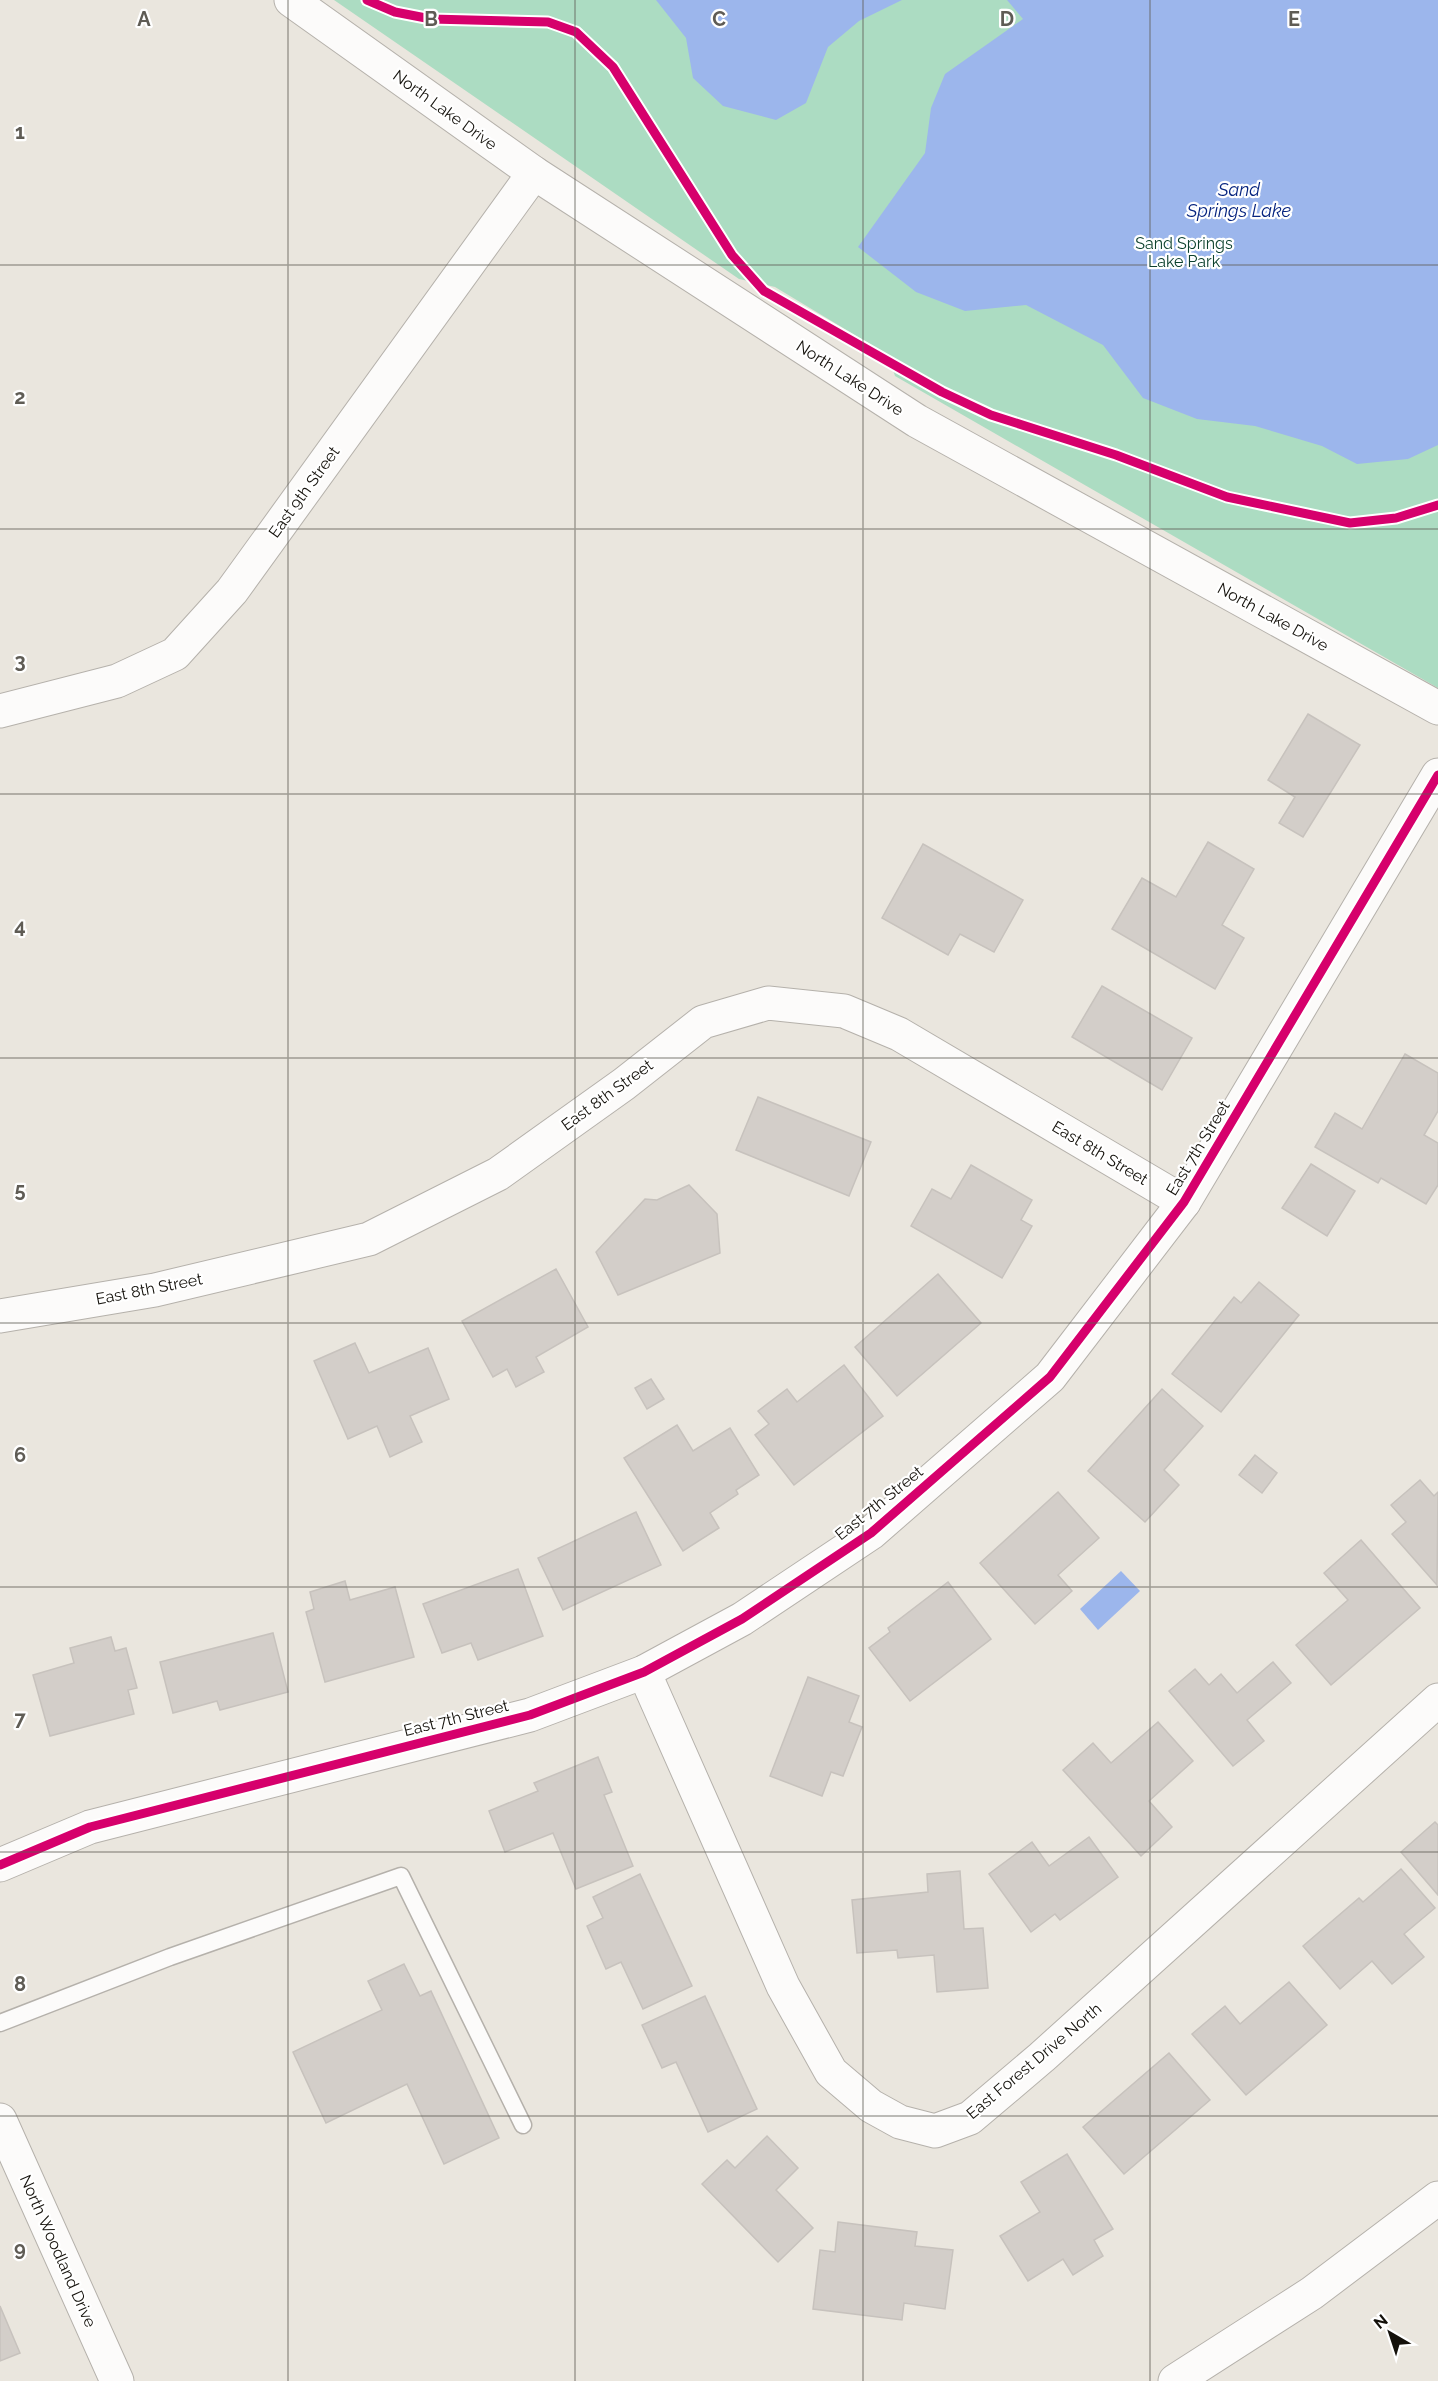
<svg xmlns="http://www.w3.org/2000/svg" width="1438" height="2381" viewBox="0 0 1438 2381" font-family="Raleway,sans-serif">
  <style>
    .green { fill: #acdcc2 }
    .water { fill: #9cb6ec }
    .building { fill: #d3cec9; stroke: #c7c2bd; stroke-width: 1.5 }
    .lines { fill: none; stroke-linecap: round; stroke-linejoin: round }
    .service-casing { stroke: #b5b1ab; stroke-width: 19 }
    .minor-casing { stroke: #b5b1ab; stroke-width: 35 }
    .tertiary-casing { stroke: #b5b1ab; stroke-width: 35 }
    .service { stroke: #fcfbfa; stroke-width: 16 }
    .minor { stroke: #fcfbfa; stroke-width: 33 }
    .tertiary { stroke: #fcfbfa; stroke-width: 33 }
    .cycleway-casing { stroke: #fff; stroke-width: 13 }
    .cycleway { stroke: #d6006c; stroke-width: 9 }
    .grid { fill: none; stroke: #5f5c55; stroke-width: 1.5; stroke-opacity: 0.55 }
    .labels { text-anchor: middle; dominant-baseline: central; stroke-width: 4.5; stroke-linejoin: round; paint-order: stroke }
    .street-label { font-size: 16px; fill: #14110b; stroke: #fff }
    .park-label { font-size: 16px; fill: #0c402d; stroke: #fff }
    .water-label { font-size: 18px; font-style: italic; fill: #05237f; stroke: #fff }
    .grid-label { font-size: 20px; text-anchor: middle; font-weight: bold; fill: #5f5c55; stroke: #fff; stroke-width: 4.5; stroke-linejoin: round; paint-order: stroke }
  </style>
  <rect width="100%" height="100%" fill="#eae6de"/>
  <!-- green -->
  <path class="green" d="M334,0H1438V688L895,376L888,355L775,287L739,279Z"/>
  <!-- water -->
  <g class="water">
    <path d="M656,0H902L859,21L828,47L806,103L776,120L723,106L693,78L686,38Z"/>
    <path d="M1007,0H1438V445L1408,459L1357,464L1322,446L1255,426L1197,419L1143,398L1103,345L1026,305L965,311L916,292L858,247L925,153L931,108L945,74L1023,19Z"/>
    <path d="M1121,1571L1140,1591L1098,1630L1080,1609Z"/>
  </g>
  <!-- building -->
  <g class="building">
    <path d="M1308,714L1360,745L1303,837L1279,823L1295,797L1268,780Z"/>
    <path d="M1208,842L1254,869L1222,925L1244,938L1215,989L1112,929L1142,878L1176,897Z"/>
    <path d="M923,844L1023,900L994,952L960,934L948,955L882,918Z"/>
    <path d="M1102,986L1192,1038L1162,1090L1072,1037Z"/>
    <path d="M1405,1054L1438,1073V1111L1424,1135L1438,1143V1185L1426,1204L1381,1178L1378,1183L1315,1147L1335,1113L1362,1129Z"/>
    <path d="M758,1097L871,1142L849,1196L736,1150Z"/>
    <path d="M1311,1164L1355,1191L1327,1236L1282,1208Z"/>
    <path d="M971,1165L1032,1200L1021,1220L1032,1226L1002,1278L911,1226L932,1189L951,1199Z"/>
    <path d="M689,1185L717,1214L720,1253L618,1295L596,1252L645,1199L657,1200Z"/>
    <path d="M556,1269L588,1327L536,1357L544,1372L516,1387L507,1369L493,1377L462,1321Z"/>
    <path d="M938,1274L981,1323L897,1396L855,1347Z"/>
    <path d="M1259,1282L1299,1315L1221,1412L1172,1374L1234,1297L1241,1303Z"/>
    <path d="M355,1343L369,1373L428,1348L449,1399L410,1416L422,1442L390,1457L377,1426L348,1439L314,1361Z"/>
    <path d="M844,1365L883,1416L794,1485L755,1435L769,1424L758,1411L787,1389L797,1402Z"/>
    <path d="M651,1379L664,1399L647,1409L635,1388Z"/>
    <path d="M1162,1389L1203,1426L1164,1470L1179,1485L1145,1522L1088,1471Z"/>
    <path d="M677,1425L693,1451L730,1428L759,1475L736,1490L738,1494L710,1513L719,1528L683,1551L624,1458Z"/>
    <path d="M1255,1455L1277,1473L1262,1493L1239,1475Z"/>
    <path d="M1420,1480L1434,1496L1438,1492L1437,1585L1392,1534L1406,1522L1391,1505Z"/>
    <path d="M1058,1492L1099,1538L1058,1575L1072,1591L1035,1624L980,1563Z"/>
    <path d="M636,1512L661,1565L563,1610L538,1558Z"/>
    <path d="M1361,1540L1420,1608L1331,1685L1296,1645L1348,1600L1324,1573Z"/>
    <path d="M518,1569L543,1636L478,1660L471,1643L442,1653L423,1604Z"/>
    <path d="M345,1581L350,1600L395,1587L414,1657L325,1682L306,1612L314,1609L310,1592Z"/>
    <path d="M948,1582L991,1639L910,1701L869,1648L890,1632L888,1628Z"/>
    <path d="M273,1633L288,1692L220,1710L217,1701L173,1713L160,1662Z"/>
    <path d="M111,1637L115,1651L126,1648L137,1688L128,1690L134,1714L50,1736L33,1675L74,1663L70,1648Z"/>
    <path d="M1273,1662L1291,1683L1247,1720L1264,1741L1233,1766L1169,1691L1195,1669L1209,1685L1221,1674L1237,1693Z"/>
    <path d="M808,1677L859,1696L849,1722L862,1727L843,1776L831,1772L822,1796L770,1776Z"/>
    <path d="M1158,1722L1193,1761L1149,1801L1172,1827L1141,1856L1063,1770L1093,1743L1111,1763Z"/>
    <path d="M598,1757L612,1792L604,1795L633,1866L576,1889L553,1833L505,1852L489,1811L538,1791L534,1783Z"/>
    <path d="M1435,1822L1438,1825V1895L1401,1852Z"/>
    <path d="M1089,1837L1118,1877L1060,1920L1055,1914L1031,1932L989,1874L1032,1842L1049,1866Z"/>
    <path d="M1401,1869L1435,1908L1404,1934L1424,1957L1392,1984L1372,1961L1340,1989L1303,1946L1359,1898L1363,1902Z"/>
    <path d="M960,1871L964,1929L983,1928L988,1988L937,1992L934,1955L898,1958L897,1950L857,1953L852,1900L928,1892L927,1874Z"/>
    <path d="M640,1874L692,1986L643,2009L621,1962L606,1969L587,1926L603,1918L593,1897Z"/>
    <path d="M404,1964L420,1996L431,1991L499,2138L444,2164L407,2084L326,2123L293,2052L382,2010L368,1981Z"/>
    <path d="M1289,1982L1327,2025L1246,2095L1192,2034L1225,2006L1240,2024Z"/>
    <path d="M705,1996L757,2109L708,2132L676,2062L662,2068L642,2025Z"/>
    <path d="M1169,2053L1210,2100L1124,2174L1083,2127Z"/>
    <path d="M767,2136L798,2168L776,2190L813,2228L778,2262L702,2184L727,2160L735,2168Z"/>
    <path d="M1067,2154L1113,2229L1094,2240L1103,2256L1073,2275L1063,2259L1028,2281L1000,2236L1040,2212L1021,2182Z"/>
    <path d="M838,2222L917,2232L915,2246L953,2250L945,2309L904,2303L902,2320L813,2309L820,2250L835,2252Z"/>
    <path d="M0,2306L20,2353L0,2361Z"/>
  </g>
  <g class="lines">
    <!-- service casing -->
    <g class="service-casing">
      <path id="service" d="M0,2023L170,1957L401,1876L523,2125"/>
    </g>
    <!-- minor casing -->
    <g class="minor-casing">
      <g id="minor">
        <path d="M291,0L534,173L917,421L1438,708"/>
        <path d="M0,711L117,681L175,654L232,591L534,173"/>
        <path d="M0,1316L155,1290L369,1239L498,1174L624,1084L703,1022L768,1003L844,1011L899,1034L1184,1202"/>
        <path d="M644,1672L783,1986L831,2072L871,2106L900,2122L935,2131L970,2118L1042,2057L1438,1700"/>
        <path d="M0,1865L90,1827L530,1715L644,1672L742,1619L871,1533L1050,1377L1184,1202L1438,775"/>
        <path d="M0,2120L117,2381"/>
      </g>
    </g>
    <!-- tertiary casing -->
    <g class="tertiary-casing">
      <path id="tertiary" d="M1175,2381L1312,2293L1438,2198"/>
    </g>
    <!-- service -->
    <use href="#service" class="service"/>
    <!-- minor -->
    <use href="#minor" class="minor"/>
    <!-- tertiary -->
    <use href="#tertiary" class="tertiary"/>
    <!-- cycleway casing -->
    <g class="cycleway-casing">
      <g id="cycleway">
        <path d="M367,0L395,12L431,19L548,22L576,32L613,67L732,255L764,291L942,392L991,415L1116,455L1227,497L1350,523L1396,518L1438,505"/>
        <path d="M0,1865L90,1827L530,1715L644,1672L742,1619L871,1533L1050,1377L1184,1202L1438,775"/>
      </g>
    </g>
    <!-- cycleway -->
    <use href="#cycleway" class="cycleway"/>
  </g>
  <!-- grid -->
  <path class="grid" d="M288,0V2381M575,0V2381M863,0V2381M1150,0V2381M0,265H1438M0,529H1438M0,794H1438M0,1058H1438M0,1323H1438M0,1587H1438M0,1852H1438M0,2116H1438"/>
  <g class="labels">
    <!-- street labels -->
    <g class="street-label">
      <text transform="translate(445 110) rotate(36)">North Lake Drive</text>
      <text transform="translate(850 378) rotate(33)">North Lake Drive</text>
      <text transform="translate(304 492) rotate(-54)">East 9th Street</text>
      <text transform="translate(1273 617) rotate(29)">North Lake Drive</text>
      <text transform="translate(607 1095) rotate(-36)">East 8th Street</text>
      <text transform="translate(1198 1148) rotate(-59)">East 7th Street</text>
      <text transform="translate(1100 1153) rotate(31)">East 8th Street</text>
      <text transform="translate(149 1289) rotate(-11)">East 8th Street</text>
      <text transform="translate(879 1503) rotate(-39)">East 7th Street</text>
      <text transform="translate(456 1718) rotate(-14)">East 7th Street</text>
      <text transform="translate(1034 2061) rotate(-40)">East Forest Drive North</text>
      <text transform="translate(58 2251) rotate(66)">North Woodland Drive</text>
    </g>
    <!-- park labels -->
    <g class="park-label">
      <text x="1184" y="243">Sand Springs<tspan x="1184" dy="18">Lake Park</tspan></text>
    </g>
    <!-- water labels -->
    <g class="water-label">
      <text x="1239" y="189">Sand<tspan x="1239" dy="21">Springs Lake</tspan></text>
    </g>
  </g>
  <g class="grid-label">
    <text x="144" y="26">A</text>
    <text x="431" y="26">B</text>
    <text x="719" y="26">C</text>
    <text x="1007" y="26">D</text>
    <text x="1294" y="26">E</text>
    <text x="20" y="139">1</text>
    <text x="20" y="404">2</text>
    <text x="20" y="668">3</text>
    <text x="20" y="933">4</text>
    <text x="20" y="1197">5</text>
    <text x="20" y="1462">6</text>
    <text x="20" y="1726">7</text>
    <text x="20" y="1991">8</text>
    <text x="20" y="2256">9</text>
  </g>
  <!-- north arrow -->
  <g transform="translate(1390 2333) rotate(321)" stroke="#ffffff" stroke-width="4.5" paint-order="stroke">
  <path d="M0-4.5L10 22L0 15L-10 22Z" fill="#14110b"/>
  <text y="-9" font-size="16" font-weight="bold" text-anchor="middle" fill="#14110b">N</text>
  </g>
</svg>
